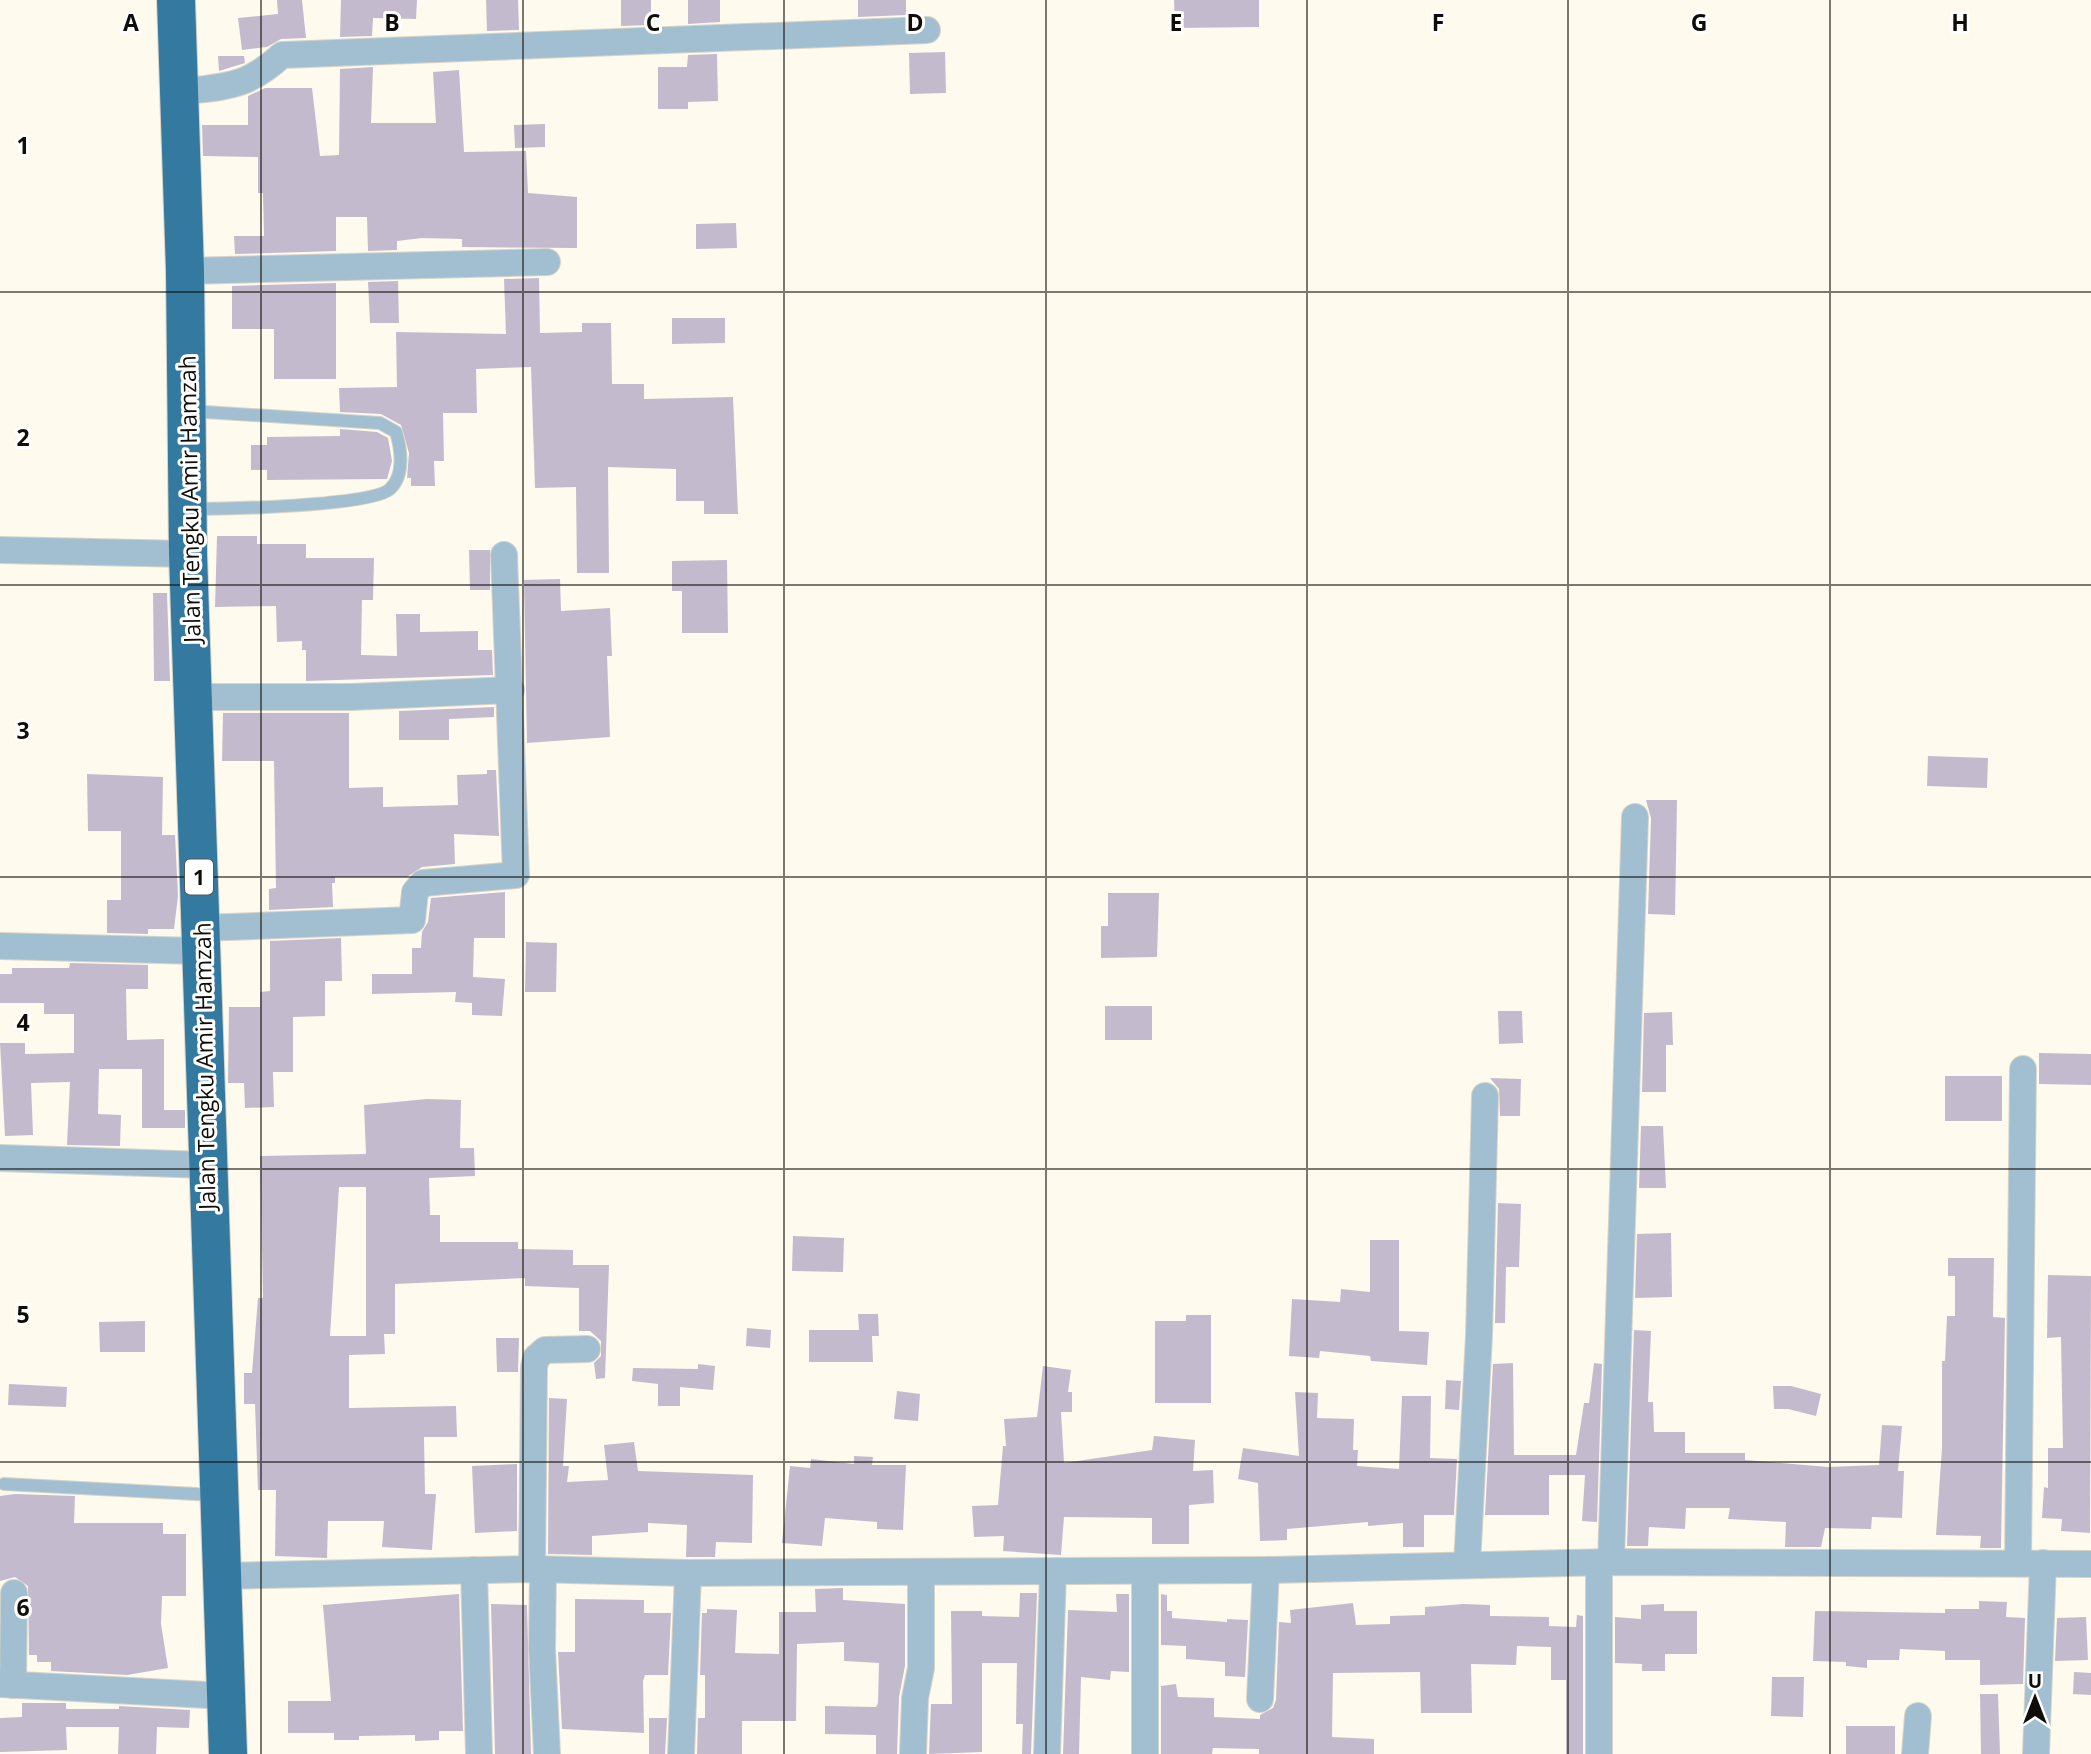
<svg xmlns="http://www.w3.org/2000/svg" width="2091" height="1754" viewBox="0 0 2091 1754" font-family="'Open Sans',sans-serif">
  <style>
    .building { fill: #c3bbcd; fill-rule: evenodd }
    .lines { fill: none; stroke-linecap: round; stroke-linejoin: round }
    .lane-casing { stroke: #d8d4c9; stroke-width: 14 }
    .street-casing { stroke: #d8d4c9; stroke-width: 28 }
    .highway-casing { stroke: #d8d4c9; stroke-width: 40 }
    .lane { stroke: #a2bfd1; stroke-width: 12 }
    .street { stroke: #a2bfd1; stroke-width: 26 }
    .highway { stroke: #34799f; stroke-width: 38 }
    .grid { fill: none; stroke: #0f0d07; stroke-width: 2; stroke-opacity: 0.55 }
    .labels { text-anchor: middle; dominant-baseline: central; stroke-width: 6; stroke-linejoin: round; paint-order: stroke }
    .shield { fill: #fff; stroke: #575651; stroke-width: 2 }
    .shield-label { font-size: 21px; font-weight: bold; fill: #0f0d07 }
    .street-label { font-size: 23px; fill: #0f0d07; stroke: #fff }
    .grid-label { font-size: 23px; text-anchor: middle; font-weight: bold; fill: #0f0d07; stroke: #fff; stroke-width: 6; stroke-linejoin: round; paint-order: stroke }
  </style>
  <rect width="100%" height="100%" fill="#fefaee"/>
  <!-- building -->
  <g class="building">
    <path d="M277,0H302L306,38L281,39L267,47L242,50L238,18L278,14Z"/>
    <path d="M341,0H417L416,19L373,18L372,36L340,37Z"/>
    <path d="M486,0H518L519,30L487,31Z"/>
    <path d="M621,0H651V25L621,26Z"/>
    <path d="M688,0H720V22L688,24Z"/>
    <path d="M858,0H906V15L858,17Z"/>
    <path d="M1174,0H1259V27L1175,28Z"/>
    <path d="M945,52L946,93L910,94L909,53Z"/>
    <path d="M717,54L718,101L688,102V109H658V67H687L688,55Z"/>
    <path d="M218,56H244L245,63L219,71Z"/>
    <path d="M373,67L371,123H436L433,72L459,70L464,152L526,151L528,193L577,197V248L462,247V239L422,238L397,241V250L368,251L367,217H336V251L235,254L234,236H264L263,193H258V157L203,156L202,125H248V96L265,88H312L320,156L339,155L340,69Z"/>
    <path d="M545,124V147L515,148L514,125Z"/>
    <path d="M736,223L737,248L696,249V224Z"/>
    <path d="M539,278L540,333L582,332V323H611L612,384H644V399L733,397L738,514H704V501H676V469L608,467L609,573H577L576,487L535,488L531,367L476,369L477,413H443L444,461H434L435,486H411V478H407L409,453L401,425L381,414L340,412L339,388L397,387L396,332L506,334L504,279Z"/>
    <path d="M398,281L399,323H370L368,282Z"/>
    <path d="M336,283V379H274V329H232V286Z"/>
    <path d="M672,318H725V343L672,344Z"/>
    <path d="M340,429L377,432L388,438L392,461L387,479L267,480V470H251V445H267V437L340,436Z"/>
    <path d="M217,536H257V544H306V558H374L373,600H362L361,655L397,656L396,614H420V632L478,631V650H492L493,675L306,681V650H302V641L277,642L276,606L215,607Z"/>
    <path d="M469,550H490V590H470Z"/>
    <path d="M727,560L728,633H682V591H672V561Z"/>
    <path d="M560,579L561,611L610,608L612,656H607L610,737L527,743L524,580Z"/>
    <path d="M153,593H167L170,681H154Z"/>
    <path d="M494,707V717L449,719V740H399V711Z"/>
    <path d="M223,713H349V788L383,787V807L458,805L457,775L487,774V770H496L499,836L454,834L455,864L422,867L407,877H335V883H332L333,907L269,910V889L276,888L274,761H222Z"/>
    <path d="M1928,756L1988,758L1987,788L1927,786Z"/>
    <path d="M87,774L163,777L162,835H175L178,896L174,929H148V934L107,933V900H121V831H88Z"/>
    <path d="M1646,800H1677L1675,915L1648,914L1651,818Z"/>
    <path d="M505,892V938H474L473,977L505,979L502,1016L472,1015V1003L455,1002L456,992L372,994V974H412V948H421L422,932L428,922L431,898Z"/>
    <path d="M1108,893H1159L1157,957L1101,958V926H1108Z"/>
    <path d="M341,938L342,981H325V1016L293,1017V1072H273L274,1107L245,1108L244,1083H228L229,1007H260V992L270,991V941Z"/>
    <path d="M526,942L557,943L556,992H525Z"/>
    <path d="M70,963L148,965V989H126L127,1040L164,1039V1110H185V1128H142V1069H99L98,1114L121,1115L120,1146L67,1145L70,1082L31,1083L33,1135L5,1136L0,1043H25V1054L74,1053V1014H44V1003H0V974H12V968H69Z"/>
    <rect x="1105" y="1006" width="47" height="34"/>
    <path d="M1498,1011H1522L1523,1043L1499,1044Z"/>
    <path d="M1672,1012L1673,1045H1666V1092H1642L1644,1013Z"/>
    <path d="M2039,1053L2091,1054V1085L2039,1084Z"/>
    <rect x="1945" y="1076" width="57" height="45"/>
    <path d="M1490,1078L1521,1079L1520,1116H1500L1499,1089Z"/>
    <path d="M427,1099L461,1100L460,1148H474L475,1176L429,1178L430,1215H440V1242H518V1249L573,1250V1265H609L605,1378L596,1379L594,1363L601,1356V1341L590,1331H579V1288L525,1286V1278L395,1284V1334H384L385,1354L349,1355V1408L456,1406L457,1437H424L425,1494H436L432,1550L382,1547L384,1521H328L327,1558L275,1556L276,1490H258L255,1404H244V1373H252L258,1298H263L260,1156L366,1154L364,1105ZM339,1187H366V1336H330Z"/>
    <path d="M1641,1126H1663L1666,1188H1639Z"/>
    <path d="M1498,1203L1521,1204L1519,1267H1506L1505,1323H1495Z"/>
    <path d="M1671,1233L1672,1297L1635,1298L1637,1234Z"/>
    <path d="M793,1236L844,1238L843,1272L792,1271Z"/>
    <path d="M1370,1240H1399V1331L1429,1332L1427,1365L1371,1361L1370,1356L1320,1351L1319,1358L1289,1356L1292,1299L1340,1302L1341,1289L1370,1292Z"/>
    <path d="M1948,1258H1994L1993,1317L2005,1318L2001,1548H1980L1981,1536L1936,1535L1942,1448V1361H1945L1947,1316H1955V1276H1948Z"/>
    <path d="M2048,1275L2091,1276L2090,1533L2061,1531L2062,1519L2042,1518L2044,1487L2048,1488V1448H2063L2061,1337L2047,1338Z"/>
    <path d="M858,1314H878L879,1336H872L873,1362H809V1330H859Z"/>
    <path d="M1186,1315H1211V1403H1155V1321H1186Z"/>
    <path d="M145,1321V1352H100L99,1322Z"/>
    <path d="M747,1328L771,1330L770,1348L746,1346Z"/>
    <path d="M1634,1330L1651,1331L1648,1402H1653L1654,1432H1685V1453H1745V1460L1828,1467L1879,1465L1882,1425L1902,1426L1898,1471H1904L1902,1518L1872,1517L1871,1529L1825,1528L1821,1547H1785L1786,1522L1728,1519L1730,1508H1686L1685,1529L1649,1527L1648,1546H1627Z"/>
    <path d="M496,1338H519L518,1372H497Z"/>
    <path d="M1513,1363L1514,1455H1576L1584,1403H1589L1594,1363L1602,1364L1597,1522L1582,1521L1585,1475H1549V1515H1485L1493,1364Z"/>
    <path d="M698,1364L715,1366L713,1390L680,1387V1406H658V1384L632,1381L633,1368L698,1369Z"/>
    <path d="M1043,1366L1071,1370L1068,1392H1072V1412H1061L1064,1463L1152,1450L1154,1436L1195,1440L1193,1471L1213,1470L1214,1503L1189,1505V1544H1152V1518L1064,1517L1061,1555L1003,1551L1004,1536L974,1537L972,1506L998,1505L1003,1446H1006L1004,1419L1037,1417Z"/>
    <path d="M1446,1380L1461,1381L1459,1410L1445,1409Z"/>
    <path d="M9,1384L67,1387L66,1407L8,1405Z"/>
    <path d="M1773,1386H1791L1821,1394L1816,1416L1788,1409H1774Z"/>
    <path d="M897,1391L920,1394L918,1421L894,1419Z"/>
    <path d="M1295,1392L1318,1393L1317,1418L1354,1419L1353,1450H1358L1357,1466L1399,1469L1402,1396H1431L1430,1458L1457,1459L1454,1515H1424V1547H1403V1523L1368,1526V1522L1287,1529V1540L1260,1541L1258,1483L1238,1479L1243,1448L1299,1456Z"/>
    <path d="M549,1398L567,1399L563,1466H569L567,1482L608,1480L604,1445L634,1442L638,1471L753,1475L752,1543L716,1542L715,1557H686L687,1525L648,1523V1532L592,1536V1555L548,1554Z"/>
    <path d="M854,1456L873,1457L872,1465H906L903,1530L877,1529V1522L825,1518L822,1546L782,1543L790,1466L810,1468L811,1459L854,1464Z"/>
    <path d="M517,1464V1531L475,1533L472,1466Z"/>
    <path d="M15,1494L75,1496L74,1523H163V1534H186V1596H162L161,1624L168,1668L127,1675L51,1671V1662H37V1655H29L28,1586L15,1577L0,1581V1496Z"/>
    <path d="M843,1588V1600L905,1604V1666L899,1697L897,1754H876V1735L825,1734V1706L876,1707L878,1703L879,1663L844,1661V1642L797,1644L796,1721H742V1754H697L698,1718H705V1675H700L702,1613H707V1609L737,1610L735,1653L779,1654V1612H816L815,1589Z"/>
    <path d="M1020,1593H1037L1031,1754H1022L1023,1724H1016L1017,1663H982V1752L929,1754L931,1704H952L951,1611H982V1616L1019,1617Z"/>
    <path d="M459,1594L463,1731H439V1740L415,1741V1735L359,1736V1740H334V1733H288V1701H331L323,1605Z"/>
    <path d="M1116,1594H1129V1672L1111,1671L1110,1680L1081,1677L1079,1754H1063L1068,1610L1117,1612Z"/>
    <path d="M1161,1594L1167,1595V1611H1172V1618L1227,1622V1619L1248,1620L1245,1677L1225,1676V1662L1186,1659V1646L1161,1645Z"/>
    <path d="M575,1599L644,1600V1613H671L668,1675H645L643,1681L644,1733L562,1729L558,1652H575Z"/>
    <path d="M1979,1601L2007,1602L2006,1617L2025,1618L2023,1684L1980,1685V1660H1945V1651L1900,1649L1899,1660H1867V1668L1846,1666V1662L1813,1661L1815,1611L1945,1613V1609H1979Z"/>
    <path d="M1353,1603L1356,1625L1390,1624V1616L1425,1615V1607L1464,1604L1490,1605V1616L1549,1617V1626L1576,1627L1577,1615L1583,1616V1754H1566V1680H1551V1647L1517,1646L1516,1665L1471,1664L1472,1713H1421L1420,1672L1333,1673L1332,1737L1374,1739V1754H1259V1749L1213,1748L1212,1754H1161V1686L1176,1684L1178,1697L1214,1698V1717L1260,1719V1715L1273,1708L1276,1700L1279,1622L1291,1623L1290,1610Z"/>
    <path d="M491,1604L527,1605L531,1754H495Z"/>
    <path d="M1664,1604V1611H1697V1654H1665V1671H1642V1664L1615,1663V1617L1641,1619V1605Z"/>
    <path d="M2086,1617L2088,1660L2055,1661L2057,1618Z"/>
    <path d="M2074,1672L2091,1673V1695L2073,1694Z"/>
    <path d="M1772,1677H1804L1803,1717L1771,1716Z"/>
    <path d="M1980,1694H1998L2000,1754H1981Z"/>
    <path d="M22,1703H66V1709H119V1706L190,1710L189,1728L157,1727L156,1754H118L119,1727H66L67,1750L0,1752V1718L22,1717Z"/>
    <path d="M649,1718H667L665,1754H649Z"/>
    <rect x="1846" y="1726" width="49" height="28"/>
  </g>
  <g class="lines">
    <!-- lane casing -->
    <g class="lane-casing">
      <g id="lane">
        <path d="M189,411L380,423L396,432C401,449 405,475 390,489C372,506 224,509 192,509"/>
        <path d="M4,1484L215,1495"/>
      </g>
    </g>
    <!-- street casing -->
    <g class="street-casing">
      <g id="street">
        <path d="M180,92C226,86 246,88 282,55L927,30"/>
        <path d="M185,271L547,262"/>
        <path d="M0,550L188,554"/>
        <path d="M193,697H351L511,690"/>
        <path d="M200,928L412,920L415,892L423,883L516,875L504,555"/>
        <path d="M0,946L200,951"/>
        <path d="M0,1158L206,1165"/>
        <path d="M1611,1562L1635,817"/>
        <path d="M2018,1562L2023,1069"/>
        <path d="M1467,1565L1479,1335L1485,1096"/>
        <path d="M1599,1565V1754"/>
        <path d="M532,1569L534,1367L536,1358L545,1350L587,1349"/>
        <path d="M474,1570L479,1754"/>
        <path d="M543,1570L542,1649L547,1754"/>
        <path d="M1145,1571V1754"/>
        <path d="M221,1576L532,1569L688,1573L1266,1570L1611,1562L2091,1564"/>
        <path d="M0,1684L226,1696"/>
        <path d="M13,1685L14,1593"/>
        <path d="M1260,1699L1266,1570"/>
        <path d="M681,1754L688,1573"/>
        <path d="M913,1754L915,1698L921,1668V1572"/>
        <path d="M1047,1754L1053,1572"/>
        <path d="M1915,1754L1918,1716"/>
        <path d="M2036,1754L2043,1563"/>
      </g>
    </g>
    <!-- highway casing -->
    <g class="highway-casing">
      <path id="highway" d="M176,0L185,271L188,554L228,1754"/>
    </g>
    <!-- lane -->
    <use href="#lane" class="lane"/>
    <!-- street -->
    <use href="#street" class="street"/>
    <!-- highway -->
    <use href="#highway" class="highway"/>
  </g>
  <!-- grid -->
  <path class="grid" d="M261,0V1754M523,0V1754M784,0V1754M1046,0V1754M1307,0V1754M1568,0V1754M1830,0V1754M0,292H2091M0,585H2091M0,877H2091M0,1169H2091M0,1462H2091"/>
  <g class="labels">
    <!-- shield labels -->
    <rect class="shield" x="185" y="859.5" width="28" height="35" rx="5"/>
    <g class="shield-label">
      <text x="199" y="877">1</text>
    </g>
    <!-- street labels -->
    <g class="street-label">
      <text transform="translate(189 499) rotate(-91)">Jalan Tengku Amir Hamzah</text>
      <text transform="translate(204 1066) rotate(-91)">Jalan Tengku Amir Hamzah</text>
    </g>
  </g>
  <g class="grid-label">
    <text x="131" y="31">A</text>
    <text x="392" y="31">B</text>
    <text x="653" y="31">C</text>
    <text x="915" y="31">D</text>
    <text x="1176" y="31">E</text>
    <text x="1438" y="31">F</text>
    <text x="1699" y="31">G</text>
    <text x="1960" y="31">H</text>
    <text x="23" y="154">1</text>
    <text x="23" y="446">2</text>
    <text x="23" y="739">3</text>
    <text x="23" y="1031">4</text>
    <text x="23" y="1323">5</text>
    <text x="23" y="1616">6</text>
  </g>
  <!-- north arrow -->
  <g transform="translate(2035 1698)" stroke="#ffffff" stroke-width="5" paint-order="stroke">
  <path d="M0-5L12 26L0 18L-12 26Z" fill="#0f0d07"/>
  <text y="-10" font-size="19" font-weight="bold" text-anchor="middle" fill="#0f0d07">U</text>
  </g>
</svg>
